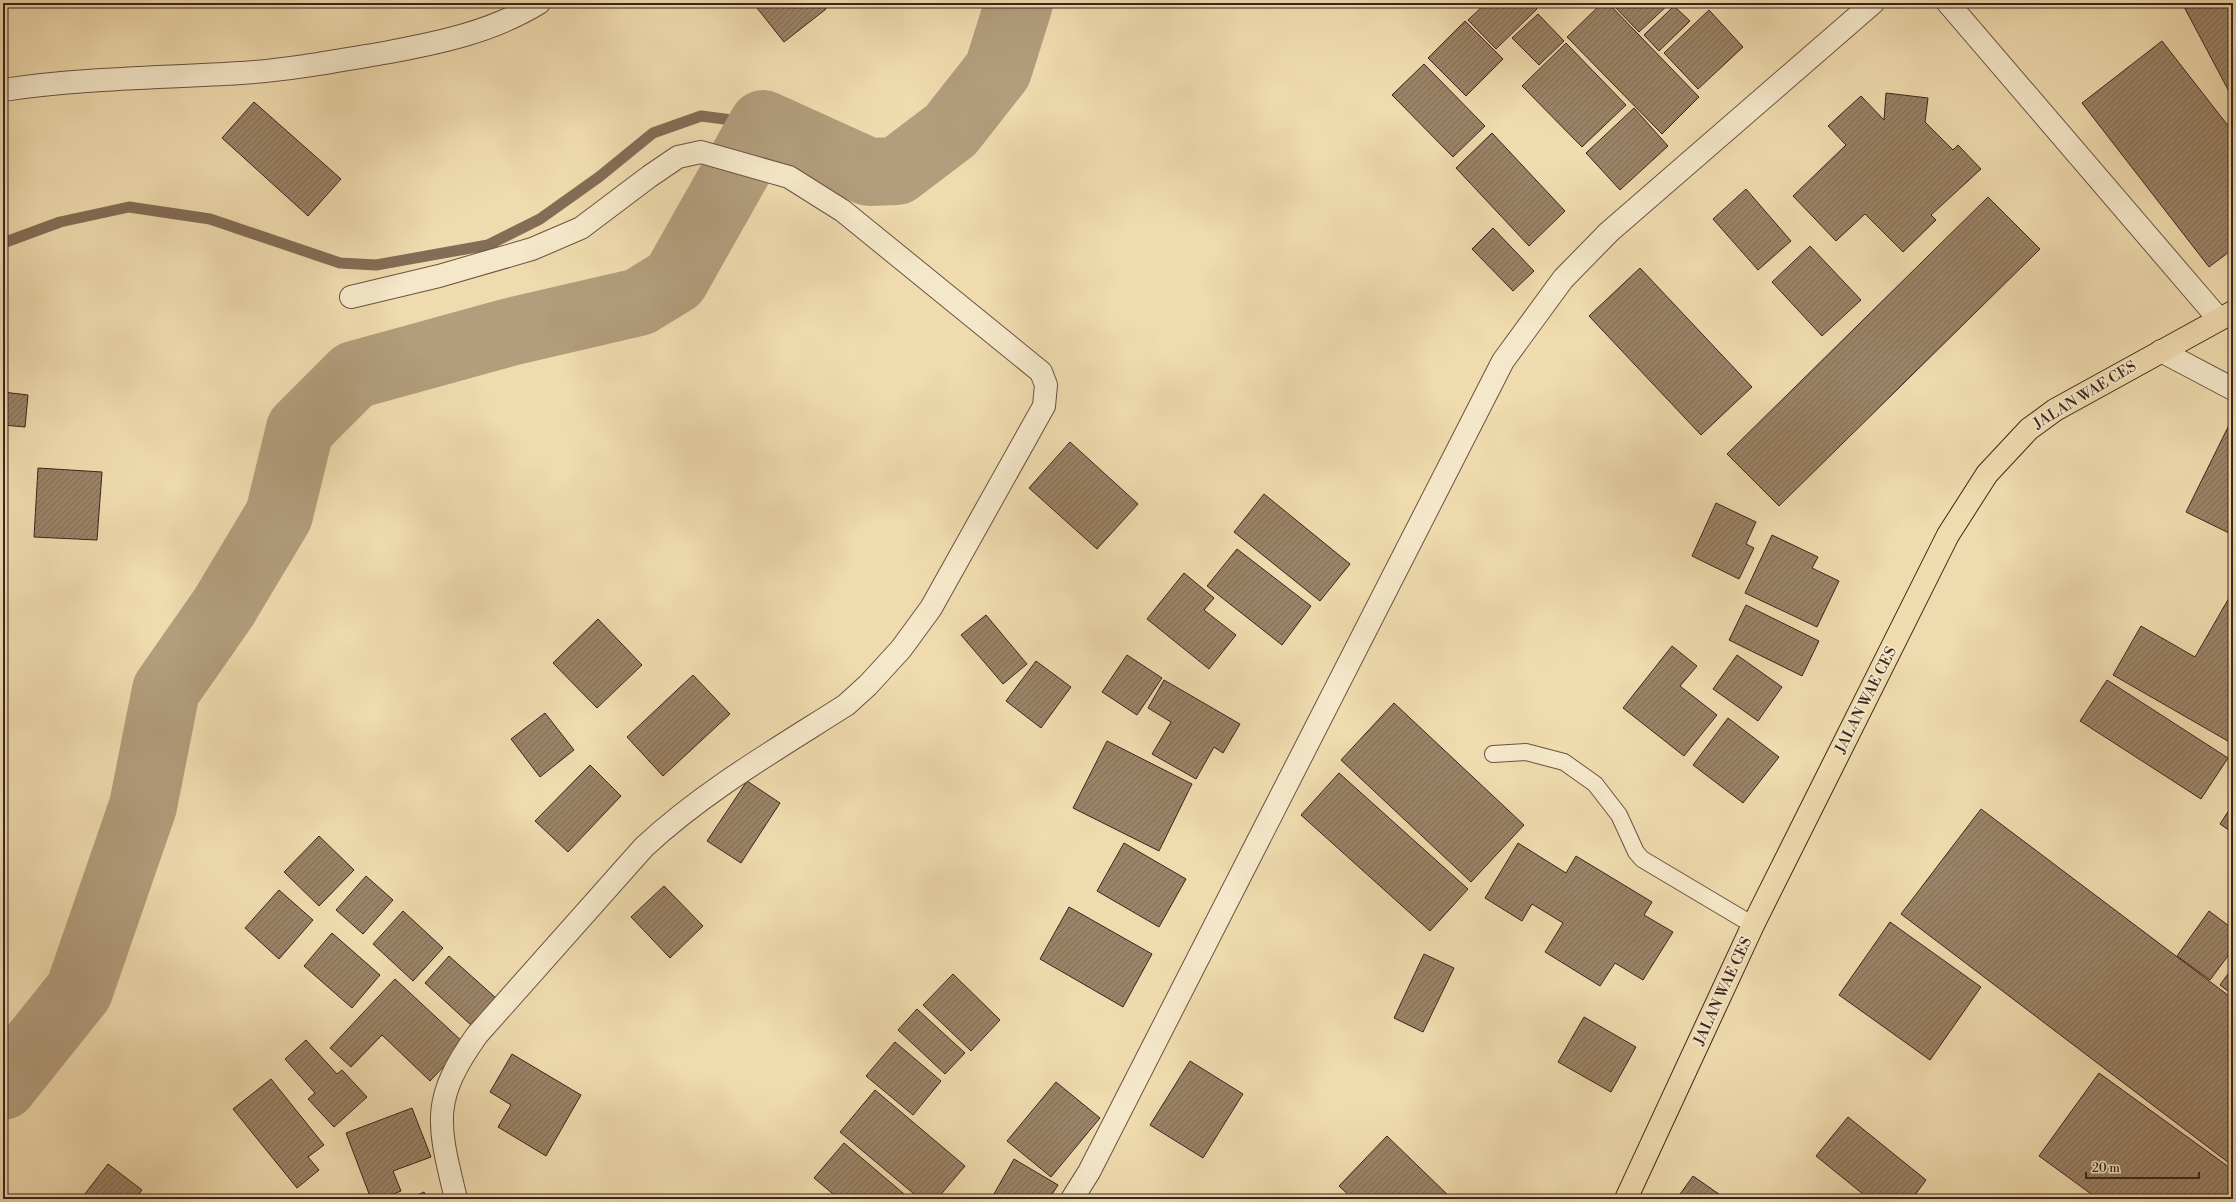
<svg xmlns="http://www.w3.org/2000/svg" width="2236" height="1202" viewBox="0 0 2236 1202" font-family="'Libre Bodoni',serif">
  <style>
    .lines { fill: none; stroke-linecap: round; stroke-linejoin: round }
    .stream { stroke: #836d56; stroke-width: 11 }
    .river { stroke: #b29d7c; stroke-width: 68 }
    .building { fill: url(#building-hatch); stroke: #3d241c }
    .lane-casing { stroke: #6a5240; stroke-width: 18 }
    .street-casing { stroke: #6a5240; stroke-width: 24 }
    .highway-casing { stroke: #3d241c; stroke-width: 24 }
    .lane { stroke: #f5e8ca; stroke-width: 16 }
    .street { stroke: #f5e8ca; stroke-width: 22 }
    .highway { stroke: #efdbae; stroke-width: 22 }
    .labels { text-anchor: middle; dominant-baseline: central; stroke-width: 4; stroke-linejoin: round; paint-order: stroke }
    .street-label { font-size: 15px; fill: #3d241c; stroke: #f5e8ca }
  </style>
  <defs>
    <pattern id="building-hatch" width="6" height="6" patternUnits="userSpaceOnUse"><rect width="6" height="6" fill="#9a8368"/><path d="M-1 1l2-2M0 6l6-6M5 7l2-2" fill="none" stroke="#7f6b55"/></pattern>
  </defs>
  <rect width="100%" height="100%" fill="#efdbae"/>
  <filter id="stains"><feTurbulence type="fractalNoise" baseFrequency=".005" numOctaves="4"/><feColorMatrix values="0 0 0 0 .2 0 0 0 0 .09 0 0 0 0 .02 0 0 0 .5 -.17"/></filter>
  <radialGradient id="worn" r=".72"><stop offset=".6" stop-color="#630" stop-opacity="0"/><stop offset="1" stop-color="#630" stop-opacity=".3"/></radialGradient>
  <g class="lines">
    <!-- stream -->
    <path class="stream" d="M3,243L60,222L129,207L210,219L340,263L376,265L488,245L540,219L599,177L653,133L701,116L763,124"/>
    <!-- river -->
    <path class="river" d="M3,1086L79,991L143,806L166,690L224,607L279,515L300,429L354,375L510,332L639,302L675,280L763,124L869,172L897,171L951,130L998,70L1019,3"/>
  </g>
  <!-- building -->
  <g class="building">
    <path d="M753,3H821L826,9L784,42Z"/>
    <path d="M1486,3H1532L1537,9L1496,49L1468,20Z"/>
    <path d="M1602,3H1608L1699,97L1662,134L1567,37Z"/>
    <path d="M1615,3H1670L1639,32L1613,5Z"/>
    <path d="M2182,3H2233V99Z"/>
    <path d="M1674,6L1690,21L1659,51L1644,35Z"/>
    <path d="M1709,10L1743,47L1698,89L1664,53Z"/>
    <path d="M1538,14L1564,41L1539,65L1512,38Z"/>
    <path d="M1465,21L1503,59L1466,96L1428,58Z"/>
    <path d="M2162,41L2233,132V249L2209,267L2082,103Z"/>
    <path d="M1566,43L1626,105L1582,147L1522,86Z"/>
    <path d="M1424,64L1485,126L1453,157L1392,95Z"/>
    <path d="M1886,93L1928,98L1925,122L1953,150L1958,145L1981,169L1931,215L1936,220L1903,252L1865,214L1836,241L1793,196L1846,145L1828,126L1861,96L1884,120Z"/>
    <path d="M254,102L341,179L308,216L222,138Z"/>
    <path d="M1634,108L1668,146L1620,190L1586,153Z"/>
    <path d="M1492,133L1565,211L1529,246L1456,168Z"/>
    <path d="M1746,189L1791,241L1758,270L1713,219Z"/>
    <path d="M1988,197L2040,249L1779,506L1727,454Z"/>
    <path d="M1493,228L1534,271L1513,291L1472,249Z"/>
    <path d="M1810,246L1861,300L1822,336L1772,282Z"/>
    <path d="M1640,268L1752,387L1701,435L1589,316Z"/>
    <path d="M3,392L28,395L25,427L3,425Z"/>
    <path d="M2233,417V535L2186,512Z"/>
    <path d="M1070,442L1138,504L1097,549L1029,488Z"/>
    <path d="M38,468L102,472L97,540L34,537Z"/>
    <path d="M1264,494L1350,564L1320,601L1234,532Z"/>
    <path d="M1716,503L1756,522L1746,544L1754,548L1739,579L1692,556Z"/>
    <path d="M1772,535L1818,557L1812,568L1839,581L1817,627L1745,593Z"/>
    <path d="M1237,549L1311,606L1282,645L1207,586Z"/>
    <path d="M1184,573L1214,598L1204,610L1236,635L1209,669L1147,619Z"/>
    <path d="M2233,591V744L2113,675L2141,626L2195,657Z"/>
    <path d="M1746,605L1819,641L1802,676L1729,640Z"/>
    <path d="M986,615L1027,664L1003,684L961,635Z"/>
    <path d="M598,619L642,665L597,708L553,663Z"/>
    <path d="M1672,646L1697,666L1680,686L1717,715L1684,756L1623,708Z"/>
    <path d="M1127,655L1162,678L1137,715L1102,692Z"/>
    <path d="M1737,655L1782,687L1758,721L1713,689Z"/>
    <path d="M1036,661L1071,687L1041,728L1006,701Z"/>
    <path d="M693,675L730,714L663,776L627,737Z"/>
    <path d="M1164,680L1240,724L1223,753L1214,747L1196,779L1152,754L1171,722L1148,708Z"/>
    <path d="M2107,680L2228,758L2201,799L2080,721Z"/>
    <path d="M1394,703L1524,825L1471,882L1341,760Z"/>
    <path d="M545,713L574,750L540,777L511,739Z"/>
    <path d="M1728,718L1779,757L1743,803L1693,765Z"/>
    <path d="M1107,741L1192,784L1159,851L1073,808Z"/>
    <path d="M590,765L621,796L568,852L535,821Z"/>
    <path d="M1339,773L1468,889L1430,931L1301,815Z"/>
    <path d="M747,781L780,803L741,863L707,841Z"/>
    <path d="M2233,804V833L2220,824Z"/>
    <path d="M1981,809L2233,999V1166L1901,914Z"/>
    <path d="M319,836L354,870L319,906L284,872Z"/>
    <path d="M1124,843L1186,879L1159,927L1097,891Z"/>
    <path d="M1518,843L1566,873L1576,856L1652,902L1644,915L1673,932L1643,980L1615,963L1600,986L1545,952L1563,923L1532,904L1522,921L1485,898Z"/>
    <path d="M366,876L393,900L363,934L336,910Z"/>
    <path d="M664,886L703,926L670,958L631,917Z"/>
    <path d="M279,890L313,920L279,959L245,928Z"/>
    <path d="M1069,907L1152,954L1123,1007L1040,959Z"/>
    <path d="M403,911L443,948L413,981L373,944Z"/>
    <path d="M2209,911L2233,929V949L2210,980L2177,956Z"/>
    <path d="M1890,922L1981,987L1930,1060L1839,995Z"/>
    <path d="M332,933L380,975L352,1008L304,966Z"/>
    <path d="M1424,954L1454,968L1423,1032L1394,1018Z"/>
    <path d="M449,956L496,998L471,1025L425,983Z"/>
    <path d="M2233,967V995L2220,985Z"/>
    <path d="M953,974L1000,1020L971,1051L923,1005Z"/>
    <path d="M395,979L465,1044L430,1081L382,1035L351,1067L330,1048Z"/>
    <path d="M917,1009L965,1053L945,1074L898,1030Z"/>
    <path d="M1584,1017L1636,1047L1611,1092L1558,1062Z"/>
    <path d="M306,1040L337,1074L342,1070L367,1097L334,1127L308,1099L315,1093L285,1059Z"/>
    <path d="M895,1042L941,1081L913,1115L866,1076Z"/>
    <path d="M512,1054L581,1095L546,1156L498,1127L511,1105L490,1092Z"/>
    <path d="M1190,1061L1243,1094L1203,1158L1150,1125Z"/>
    <path d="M2099,1073L2233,1170V1192L2228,1199H2098L2039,1156Z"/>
    <path d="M271,1079L324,1145L308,1157L319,1170L297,1188L233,1109Z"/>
    <path d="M1056,1082L1100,1118L1051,1177L1007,1141Z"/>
    <path d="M875,1090L965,1166L937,1199H920L840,1132Z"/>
    <path d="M412,1108L431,1157L393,1171L401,1191L381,1199H371L346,1133Z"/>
    <path d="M1848,1117L1926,1180L1912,1199H1869L1816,1156Z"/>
    <path d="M1387,1136L1452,1199H1353L1339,1186Z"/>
    <path d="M844,1143L910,1199H839L814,1178Z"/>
    <path d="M1014,1159L1058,1185L1049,1199H991Z"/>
    <path d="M108,1164L142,1190L135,1199H81Z"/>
    <path d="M1693,1176L1726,1199H1681L1678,1197Z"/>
    <path d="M424,1192L428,1199H408Z"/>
  </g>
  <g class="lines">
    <!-- lane casing -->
    <g class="lane-casing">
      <path id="lane" d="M1493,754L1526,752L1564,762L1595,784L1619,815L1636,852L1642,859L1753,925"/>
    </g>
    <!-- street casing -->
    <g class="street-casing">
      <g id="street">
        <path d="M1948,3L2218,318"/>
        <path d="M3,90C82,78 161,78 241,73C289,70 337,61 384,53C438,43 492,32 539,3"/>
        <path d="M351,297L439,276L532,249L581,228L650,176L678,157L701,152L789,177L843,211L1041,372L1046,385L1044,406L931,608L901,649L868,685L846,705C777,749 704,791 644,847L477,1035C430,1101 438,1124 456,1199"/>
        <path d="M2161,351L2233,389"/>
        <path d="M1072,1199L1089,1172L1503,361L1563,279L1609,232L1873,3"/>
      </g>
    </g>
    <!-- highway casing -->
    <g class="highway-casing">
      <path id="highway" d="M1626,1199L1753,925L1948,535L1987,474L2029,429L2055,410L2233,312"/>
    </g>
    <!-- lane -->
    <use href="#lane" class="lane"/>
    <!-- street -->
    <use href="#street" class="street"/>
    <!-- highway -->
    <use href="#highway" class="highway"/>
  </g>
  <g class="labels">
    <!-- street labels -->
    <g class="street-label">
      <text transform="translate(2085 395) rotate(-31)">JALAN WAE CES</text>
      <text transform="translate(1866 700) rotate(-63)">JALAN WAE CES</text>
      <text transform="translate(1723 991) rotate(-65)">JALAN WAE CES</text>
    </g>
  </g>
  <!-- margin -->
  <rect width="2236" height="1202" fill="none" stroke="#efdbae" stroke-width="16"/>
  <rect x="4" y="4" width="2228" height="1194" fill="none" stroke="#3d241c" stroke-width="2"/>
  <rect x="8" y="8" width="2220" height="1186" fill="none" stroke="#3d241c"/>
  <!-- scale -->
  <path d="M2086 1172v6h113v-6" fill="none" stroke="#3d241c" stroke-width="2"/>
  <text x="2092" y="1172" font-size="12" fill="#3d241c" stroke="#f5e8ca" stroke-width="3" paint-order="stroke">20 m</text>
  <rect width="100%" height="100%" filter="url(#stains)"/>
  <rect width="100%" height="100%" fill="url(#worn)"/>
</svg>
